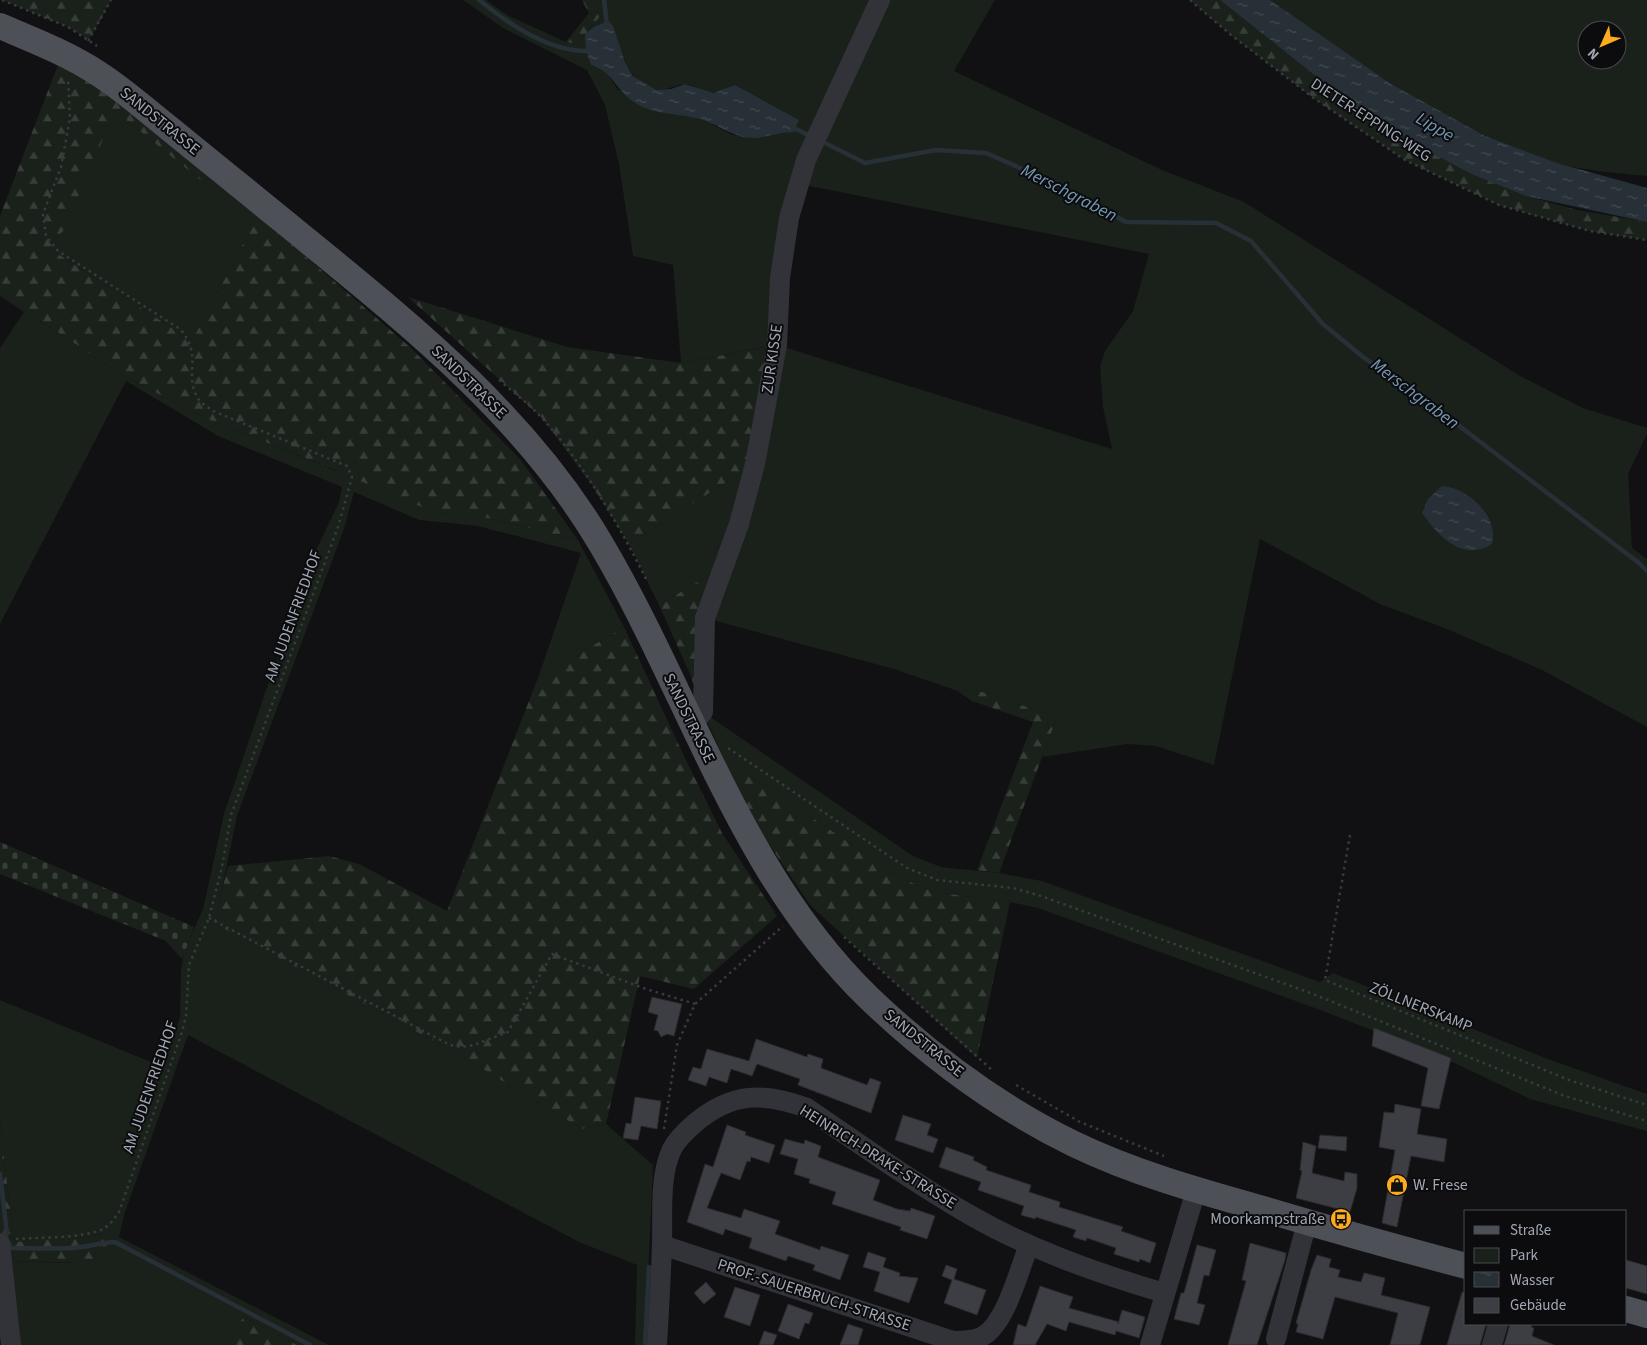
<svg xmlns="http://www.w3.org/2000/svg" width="1647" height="1345" viewBox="0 0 1647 1345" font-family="'Source Sans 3',sans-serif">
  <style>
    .green { fill: #19211a; fill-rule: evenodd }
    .forest { fill: url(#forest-firs); fill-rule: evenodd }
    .cemetery { fill: url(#cemetery-stones) }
    .water { fill: url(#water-ripples) }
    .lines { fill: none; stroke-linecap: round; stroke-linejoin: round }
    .stream { stroke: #273037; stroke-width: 4.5 }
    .building { fill: #3d3e43; stroke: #2b2b2f }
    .path { stroke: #383a3f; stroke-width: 2.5; stroke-dasharray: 2.5 4; stroke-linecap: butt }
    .minor { stroke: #323338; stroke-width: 20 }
    .major { stroke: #4e5057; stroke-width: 26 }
    .labels { text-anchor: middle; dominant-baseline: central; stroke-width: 4; stroke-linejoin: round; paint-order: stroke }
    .street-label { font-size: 16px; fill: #a1a8b4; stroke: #0c0c0e }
    .poi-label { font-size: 16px; fill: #a1a8b4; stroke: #0c0c0e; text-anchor: start }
    .water-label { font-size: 18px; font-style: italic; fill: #7598b3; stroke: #0c0c0e }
  </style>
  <defs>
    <pattern id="forest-firs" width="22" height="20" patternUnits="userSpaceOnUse" patternTransform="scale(1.25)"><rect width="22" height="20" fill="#19211a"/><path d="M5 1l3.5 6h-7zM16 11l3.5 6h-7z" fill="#373e39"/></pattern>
    <pattern id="cemetery-stones" width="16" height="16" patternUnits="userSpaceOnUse" patternTransform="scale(1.25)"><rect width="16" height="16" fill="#19211a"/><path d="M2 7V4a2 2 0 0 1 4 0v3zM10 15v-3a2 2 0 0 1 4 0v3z" fill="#373e39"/></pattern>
    <pattern id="water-ripples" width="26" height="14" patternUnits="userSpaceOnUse" patternTransform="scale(1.25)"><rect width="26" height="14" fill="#273037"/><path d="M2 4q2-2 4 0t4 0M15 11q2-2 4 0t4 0" fill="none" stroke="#434b52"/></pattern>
  </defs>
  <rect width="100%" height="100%" fill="#111113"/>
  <!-- green -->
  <g class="green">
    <path d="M463,0H486L509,16L566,42L577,44L606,9L604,0H995L954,71L1162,170L1244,202L1520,376L1583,408L1647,428V434L1628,474L1632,548L1647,559V727L1542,670L1442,627L1382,605L1260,539L1214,765L1156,746L1127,744L1042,757L1057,717L976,690L958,691L894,669L705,618L724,566L659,605L629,544L755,464L776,345L681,363L673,265L633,256L619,164L605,105L587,70L503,28ZM613,26C618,47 632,90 659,90C668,90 677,84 685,84C693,84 702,92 710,93C717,93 728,87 735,85L799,120L794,132H779L754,138L732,135L710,123L618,90L607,73L591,65L586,51ZM800,184L1149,254L1133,311L1105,351L1100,366L1103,407L1112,449L777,345Z"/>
    <path d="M1270,0H1647V176C1618,173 1585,171 1557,163C1457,135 1353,61 1270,0ZM1587,30H1617V60H1587Z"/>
    <path d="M114,110L254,223L192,341L55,252L52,243L64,230Z"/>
    <path d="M0,294L127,378L208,419L337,471L344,459L357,464L360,481L443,513L479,516L578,540L624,627L538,678L581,553L478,526L419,520L354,492L344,529L237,816L215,923L458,1054L582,1129L606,1124L653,1165L645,1345H635L637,1265L579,1242L188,1035L124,1215L119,1237L329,1345H297L243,1317L228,1345H18L8,1261L71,1263L105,1233L84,1238L14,1243L0,1122V1000L163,1067L180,1017L181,971L184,951L203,909L224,814L265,693L312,568L317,548L339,502L342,487L218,436L126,381L0,624V348L24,312L0,296Z"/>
    <path d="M703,712L913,856L941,867L999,873L1042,881L1320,982L1333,973L1548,1059L1647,1094V1131L1530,1099L1448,1060L1323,1011L1038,908L1010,902L934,892L901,878L746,773L733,780Z"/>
  </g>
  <!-- forest -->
  <g class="forest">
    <path d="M2,0H111L89,40L68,27Z"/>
    <path d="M582,0H604L606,9L577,44L566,42L589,13Z"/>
    <path d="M1190,0H1220L1342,97L1417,145L1471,174L1526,196L1577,210L1647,222V240L1590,231L1499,205L1405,160L1315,99L1231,35Z"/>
    <path d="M59,62L89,81L258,215L411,348L520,459L578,540L479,516L443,513L422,507L360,481L357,464L344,459L338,471L208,419L127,378L0,294V216ZM115,111L254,223L192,341L55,252L52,243L64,230Z"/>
    <path d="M408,297L567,347L681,363L777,345L755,464L629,544L592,485L542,418Z"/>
    <path d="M724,566L705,618L703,712L690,674L659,605Z"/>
    <path d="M624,627L683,754L722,833L777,916L694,989L640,976L606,1124L582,1129L458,1054L214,923L228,866L329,856L359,864L447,911L538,678Z"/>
    <path d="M976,690L1057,717L999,873L977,870L1033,722L972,701L958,691Z"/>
    <path d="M746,773L901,878L934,892L1010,902L977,1058L810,905L759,829L733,780Z"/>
    <path d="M0,1122L14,1242L84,1238L106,1233L108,1246L100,1263L8,1261L0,1256Z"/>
    <path d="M243,1317L297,1345H228Z"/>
  </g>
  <!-- cemetery -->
  <path class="cemetery" d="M0,842L194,927L182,959L166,941L0,874Z"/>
  <!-- water -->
  <g class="water">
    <path d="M1220,0H1270L1391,84L1485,136L1557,163L1647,188V222L1526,196L1471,174L1417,145L1342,97Z"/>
    <path d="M608,21L613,26L625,62L633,76L656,90L671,89L685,84L713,93L735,85L799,120L794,132C778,132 765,138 753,138C735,138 726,129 710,123C687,112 659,117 637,104C622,95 618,85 607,74C603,70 596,67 591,65L586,51L585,34L594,27Z"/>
    <path d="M1442,486C1468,488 1499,516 1492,544C1463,562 1439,537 1422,513L1428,499Z"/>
  </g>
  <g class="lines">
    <!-- stream -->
    <g class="stream">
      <path d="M479,0C509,24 550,53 591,51"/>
      <path d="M604,0L607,26"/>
      <path d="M792,127L812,137"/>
      <path d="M821,141L865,163L936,150L986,153L1052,182L1126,222L1216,223L1251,241L1323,324L1363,357L1428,402L1639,563L1647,571"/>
      <path d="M0,1174L7,1234"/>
      <path d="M9,1243L11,1248C34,1248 58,1250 81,1247C93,1246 103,1242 115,1242L310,1345"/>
      <path d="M645,1345L649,1267"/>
    </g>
  </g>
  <!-- building -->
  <g class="building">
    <path d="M652,997L682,1004L674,1036L667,1034L661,1037L658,1031L654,1030L658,1015L648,1012Z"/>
    <path d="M1374,1028L1451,1058L1439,1109L1421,1106L1428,1068L1372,1046Z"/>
    <path d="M756,1039L807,1057L808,1054L823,1059L821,1068L867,1085L870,1078L881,1082L871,1113L798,1085L800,1079L757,1064L752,1076L731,1069L727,1083L709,1077L706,1086L688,1080L693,1067L701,1069L707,1049L749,1061Z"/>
    <path d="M635,1097L661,1101L657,1129L641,1126L638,1140L623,1138L626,1123L631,1124Z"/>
    <path d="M1395,1104L1421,1109L1417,1134L1447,1139L1444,1162L1411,1156L1397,1227L1382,1223L1395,1150L1379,1147L1384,1112L1394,1113Z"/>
    <path d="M903,1115L931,1124L927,1135L938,1139L933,1153L895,1140Z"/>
    <path d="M727,1125L746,1132L745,1135L775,1145L769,1163L751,1157L750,1162L747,1161L740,1180L721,1173L707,1208L741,1218L744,1209L780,1221L775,1234L820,1250L821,1246L849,1255L840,1280L813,1270L815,1265L788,1256L786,1261L749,1248L752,1238L725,1229L723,1235L687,1222L705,1164L713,1167Z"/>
    <path d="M1320,1135L1347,1137L1346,1151L1318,1148Z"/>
    <path d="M785,1139L804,1144L805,1140L821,1146L818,1157L880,1180L873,1200L897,1209L910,1211L911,1208L935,1216L927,1239L900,1230L901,1227L832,1204L836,1192L809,1183L810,1179L794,1174L798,1159L780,1154Z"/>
    <path d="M1303,1142L1316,1146L1312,1173L1344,1181L1345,1172L1357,1174V1188L1350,1212L1296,1198L1302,1171L1300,1170Z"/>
    <path d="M946,1147L974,1157L973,1160L987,1167L986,1170L1031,1185L1029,1192L1060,1202L1059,1207L1123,1227L1121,1231L1156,1243L1150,1263L1140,1259L1139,1262L1114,1254L1116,1248L1087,1238L1086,1241L1073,1237L1076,1230L1036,1217L1035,1219L1021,1215L1024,1206L978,1190L981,1182L939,1167Z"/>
    <path d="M1250,1243L1286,1253L1285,1260L1257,1345H1228L1246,1281L1242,1280Z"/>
    <path d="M1197,1245L1216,1250L1209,1276L1204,1275L1197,1303L1205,1305L1199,1325L1174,1319L1181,1293H1184Z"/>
    <path d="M868,1252L886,1258L883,1267L900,1273L899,1276L918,1278L909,1303L874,1291L880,1272L863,1267Z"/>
    <path d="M1317,1255L1331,1259L1329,1267L1340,1270L1338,1277L1361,1282L1364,1273L1385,1278L1381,1295L1430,1307L1420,1345H1390L1398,1313L1335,1297L1323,1339L1296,1332L1298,1324L1296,1323L1311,1270Z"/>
    <path d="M1626,1260L1647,1266V1294L1626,1288Z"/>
    <path d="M946,1265L957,1269L954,1279L986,1290L977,1315L944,1303L952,1280L942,1276Z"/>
    <path d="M706,1282L716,1294L704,1304L694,1293Z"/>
    <path d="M1040,1286L1073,1297L1069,1308L1119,1322L1118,1324L1122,1310L1145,1317L1139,1338L1116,1331L1115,1335L1069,1322L1066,1331L1047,1324L1035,1345H1013L1018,1324L1026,1327Z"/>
    <path d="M735,1287L760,1295L750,1326L724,1317Z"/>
    <path d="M1462,1292L1466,1293V1324H1486L1480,1345H1447Z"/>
    <path d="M788,1304L813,1313L809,1324L805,1323L799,1339L778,1331Z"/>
    <path d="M848,1324L863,1329L858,1345H840Z"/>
    <path d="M1510,1324H1532L1531,1327L1534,1328L1532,1336L1554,1345H1504Z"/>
    <path d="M764,1331L777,1335L773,1345H759Z"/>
  </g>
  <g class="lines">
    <!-- path -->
    <g class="path">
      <path d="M2,0L68,27L97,46"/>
      <path d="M1190,0L1231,35L1315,99L1405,160L1499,205L1590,231L1647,240"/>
      <path d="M88,41L111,0"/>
      <path d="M499,380C513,392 529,404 542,418C583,463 619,525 646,579"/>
      <path d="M728,748L907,868L937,880L1013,888L1041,896L1313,994L1565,1096L1647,1121"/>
      <path d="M1350,835L1325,980L1569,1080L1647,1105"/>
      <path d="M209,918L450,1045L461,1047L474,1045L508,1032L552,954L643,988L695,1004"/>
      <path d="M844,937L992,1070"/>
      <path d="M1016,1085L1080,1122L1164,1156"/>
      <path d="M664,1129L677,1045L695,1004L783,926"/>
      <path d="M16,1239C41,1237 81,1239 103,1229C110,1225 115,1218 119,1212L182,1032L186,1016L189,965L209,918L222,867L231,815L338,527L352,477L347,466L213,411C208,407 201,404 198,398C183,375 204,356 180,329L58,251L46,236L43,214L61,167L70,118L68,79"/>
    </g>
    <!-- minor -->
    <g class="minor">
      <path d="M693,725L703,712L705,618L739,524L755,464L777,345L780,278L789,218L806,160L880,0"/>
      <path d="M0,1243L11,1345"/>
      <path d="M662,1245L953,1341C963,1341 974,1341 983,1336C1006,1323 1019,1270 1029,1245"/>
      <path d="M1276,1339L1307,1222"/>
      <path d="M657,1345C659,1311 661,1277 662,1243C663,1212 659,1177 672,1149C677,1139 687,1130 695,1123C732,1092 763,1092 807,1108C861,1145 914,1183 970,1215C1031,1250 1097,1273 1164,1293"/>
      <path d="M1150,1345L1196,1190"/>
      <path d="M1492,1345L1498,1324"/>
    </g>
    <!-- major -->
    <g class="major">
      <path d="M0,26C33,40 69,54 99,74C124,90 147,111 170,129C209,161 248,192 287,224C403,319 524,413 601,544C691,696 740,874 870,999C930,1056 1000,1108 1074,1144C1134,1173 1199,1191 1263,1209C1330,1229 1398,1248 1466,1266"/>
      <path d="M1626,1309L1647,1315"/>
    </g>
  </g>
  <!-- icons -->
  <defs>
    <g id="shop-disc" transform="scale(1.125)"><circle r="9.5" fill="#feac1e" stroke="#0c0c0e"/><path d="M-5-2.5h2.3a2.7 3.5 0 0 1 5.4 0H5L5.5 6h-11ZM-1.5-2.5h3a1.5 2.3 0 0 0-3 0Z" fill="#111"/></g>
    <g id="bus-disc" transform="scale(1.125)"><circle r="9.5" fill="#feac1e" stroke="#0c0c0e"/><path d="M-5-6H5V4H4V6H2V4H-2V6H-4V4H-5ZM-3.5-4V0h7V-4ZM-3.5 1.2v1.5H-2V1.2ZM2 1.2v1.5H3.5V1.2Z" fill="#111"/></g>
  </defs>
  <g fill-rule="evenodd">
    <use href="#shop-disc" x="1397" y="1185"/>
    <use href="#bus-disc" x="1341" y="1219"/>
  </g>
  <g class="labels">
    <!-- street labels -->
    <g class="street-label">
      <text transform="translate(1371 120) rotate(33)">DIETER-EPPING-WEG</text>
      <text transform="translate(160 121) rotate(39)">SANDSTRASSE</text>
      <text transform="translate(772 359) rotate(-82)">ZUR KISSE</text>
      <text transform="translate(469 382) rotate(44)">SANDSTRASSE</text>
      <text transform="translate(293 616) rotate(-70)">AM JUDENFRIEDHOF</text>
      <text transform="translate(689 718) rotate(64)">SANDSTRASSE</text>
      <text transform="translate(1421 1007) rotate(22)">ZÖLLNERSKAMP</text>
      <text transform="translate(924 1043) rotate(39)">SANDSTRASSE</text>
      <text transform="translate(150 1087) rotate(-71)">AM JUDENFRIEDHOF</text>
      <text transform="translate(878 1157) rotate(32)">HEINRICH-DRAKE-STRASSE</text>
      <text transform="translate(814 1295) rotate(18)">PROF.-SAUERBRUCH-STRASSE</text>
    </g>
    <!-- poi labels -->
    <g class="poi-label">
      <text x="1413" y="1185">W. Frese</text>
      <text x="1325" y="1219" text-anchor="end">Moorkampstraße</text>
    </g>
    <!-- water labels -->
    <g class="water-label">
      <text transform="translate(1435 127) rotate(30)">Lippe</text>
      <text transform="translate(1069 193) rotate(27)">Merschgraben</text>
      <text transform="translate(1415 394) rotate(37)">Merschgraben</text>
    </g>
  </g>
  <!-- legend -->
  <rect x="1464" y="1210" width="162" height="115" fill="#0c0c0e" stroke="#484a50"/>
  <rect x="1474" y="1226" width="25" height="8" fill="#4e5057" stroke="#484a50"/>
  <text x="1510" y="1235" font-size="15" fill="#a1a8b4">Straße</text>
  <rect x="1474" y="1248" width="25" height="15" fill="#19211a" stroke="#484a50"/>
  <text x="1510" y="1260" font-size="15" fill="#a1a8b4">Park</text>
  <rect x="1474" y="1272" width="25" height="15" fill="url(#water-ripples)" stroke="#484a50"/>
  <text x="1510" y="1285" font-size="15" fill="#a1a8b4">Wasser</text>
  <rect x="1474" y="1298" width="25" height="15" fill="#3d3e43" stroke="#484a50"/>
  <text x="1510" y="1310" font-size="15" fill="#a1a8b4">Gebäude</text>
  <!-- north arrow -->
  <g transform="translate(1602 45) rotate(225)"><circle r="24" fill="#0c0c0e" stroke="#484a50"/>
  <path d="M0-4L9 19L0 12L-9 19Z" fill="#feac1e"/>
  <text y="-8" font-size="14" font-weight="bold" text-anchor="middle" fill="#a1a8b4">N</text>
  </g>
</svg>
